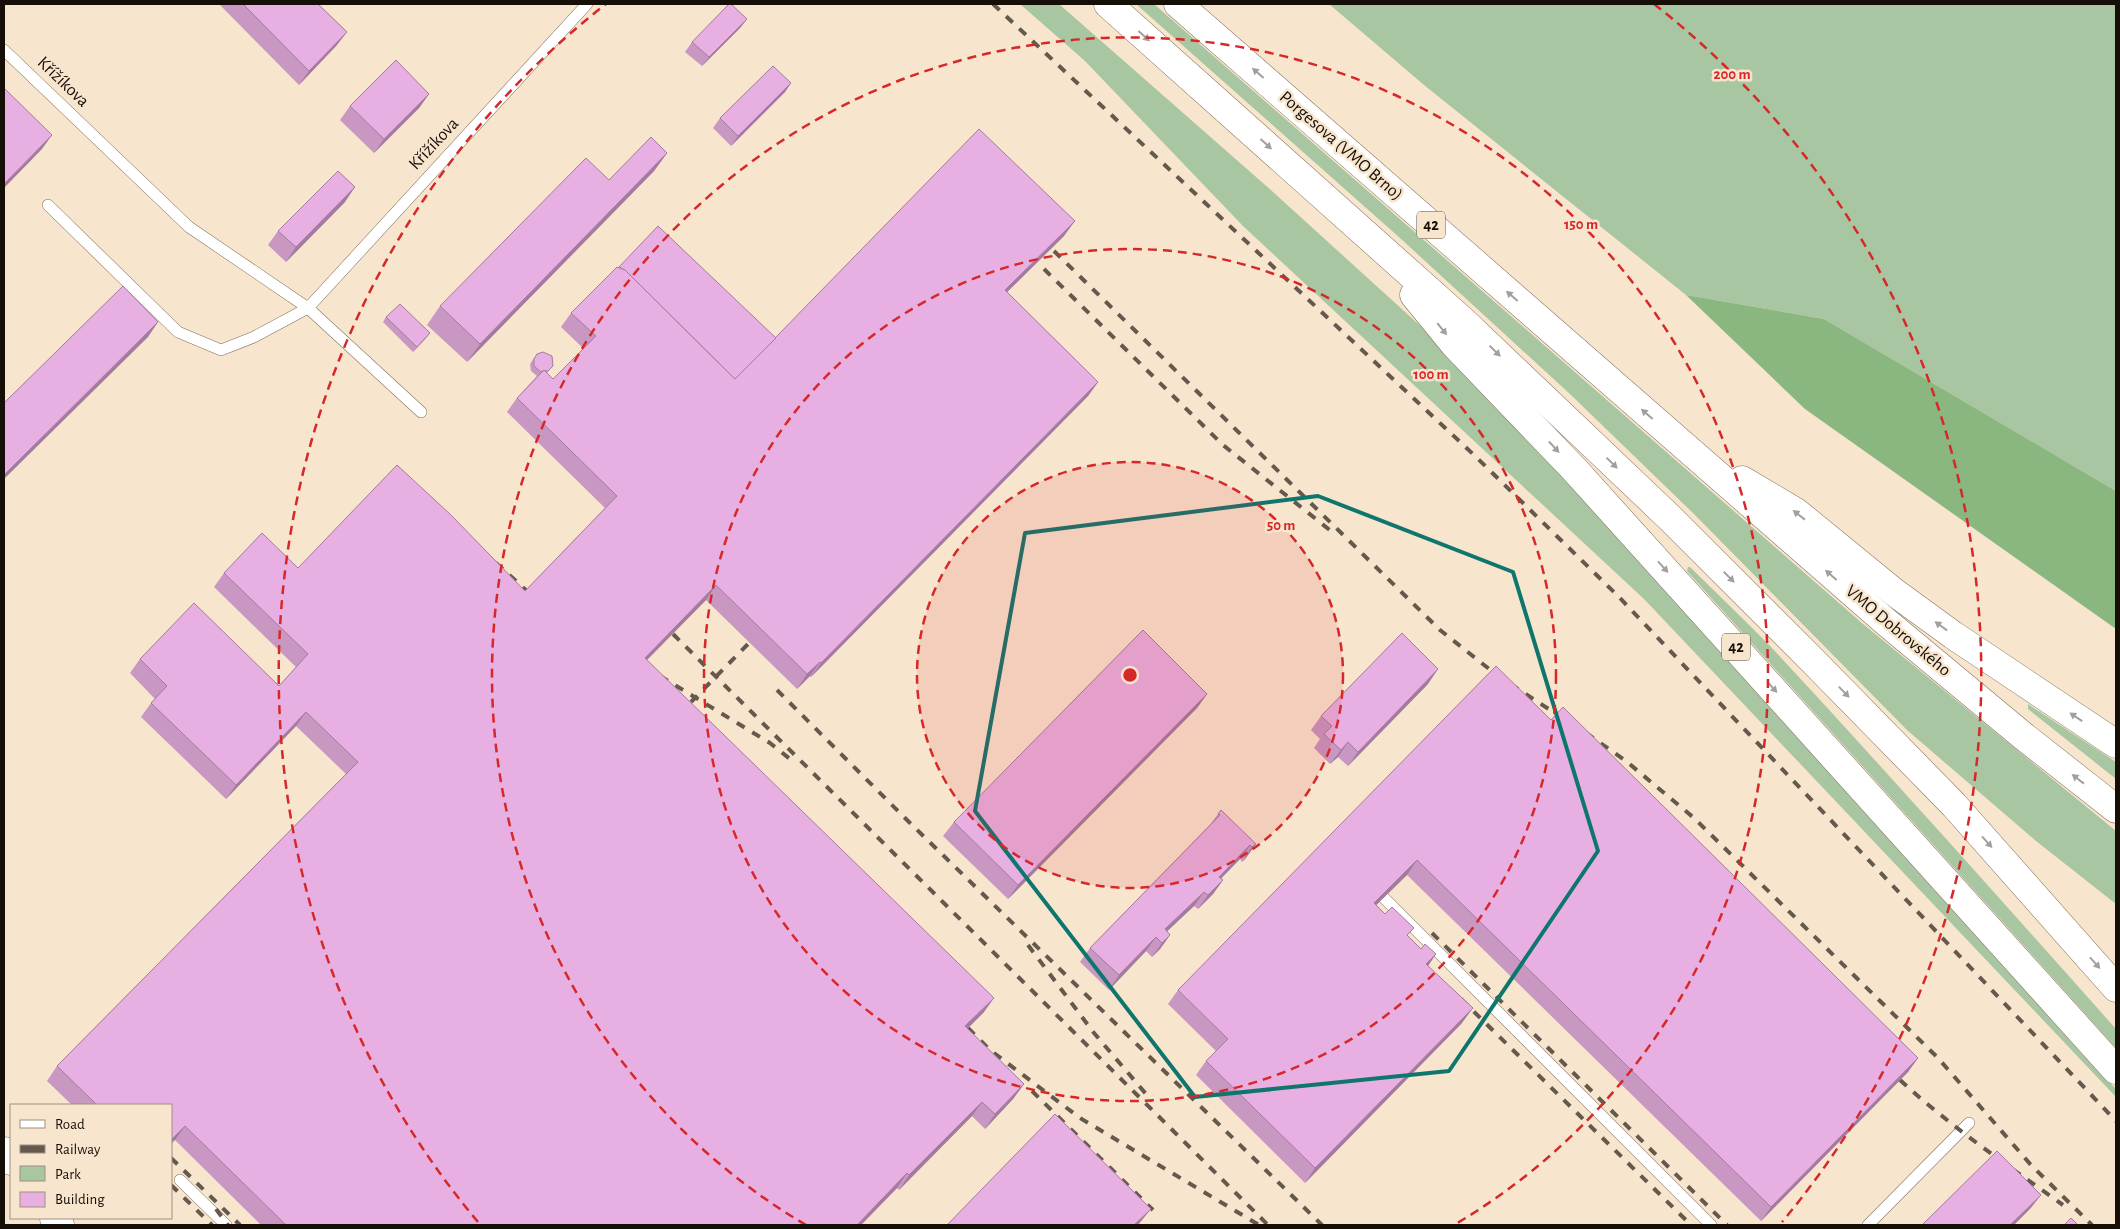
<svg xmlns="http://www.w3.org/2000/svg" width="2120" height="1229" viewBox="0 0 2120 1229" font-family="'Alegreya Sans',sans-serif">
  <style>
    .green { fill: #a8c6a1 }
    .forest { fill: #8ab77f }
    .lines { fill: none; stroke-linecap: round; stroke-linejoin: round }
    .service-casing { stroke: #82715d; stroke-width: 12 }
    .tertiary-casing { stroke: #82715d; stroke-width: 29 }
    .trunk-casing { stroke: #82715d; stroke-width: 29 }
    .service { stroke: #fff; stroke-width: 11 }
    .tertiary { stroke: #fff; stroke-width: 28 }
    .trunk { stroke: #fff; stroke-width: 28 }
    .rail { stroke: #64594c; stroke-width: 4; stroke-dasharray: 9 9; stroke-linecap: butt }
    .wall { fill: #c897c2 }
    .shaded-wall { fill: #a27b9e }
    .building { fill: #e8b0e2; stroke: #a27b9e }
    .oneway { fill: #a29f9c }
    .marked { fill: none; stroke: #0f766e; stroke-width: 4; stroke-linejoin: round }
    .ring { fill: none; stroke: #d62828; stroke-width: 2.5; stroke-dasharray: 9 6 }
    .labels { text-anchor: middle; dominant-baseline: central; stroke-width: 5; stroke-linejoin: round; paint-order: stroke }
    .shield { fill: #f8e5ce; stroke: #5a4f43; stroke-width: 1 }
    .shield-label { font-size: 16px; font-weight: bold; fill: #160f08 }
    .street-label { font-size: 18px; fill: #160f08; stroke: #f8e5ce }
    .centre { fill: #d62828; stroke: #f8e5ce; stroke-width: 2.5 }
    .ring-label { font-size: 15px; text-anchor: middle; font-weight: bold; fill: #d62828; stroke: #f8e5ce; stroke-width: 5; stroke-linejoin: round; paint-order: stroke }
  </style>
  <rect width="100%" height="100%" fill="#f8e5ce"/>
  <!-- green -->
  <g class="green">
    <path d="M1020,4H1059L1273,192L1448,351L1572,485L2083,1055L2116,1089V1097L1644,599L1243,226L1085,61Z"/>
    <path d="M1136,4H1154L1863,624L2116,831V904L2036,841L1907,730L1694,514L1571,395L1400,238Z"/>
    <path d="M1329,4H2116V491L1824,319L1686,295L1424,85Z"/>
    <path d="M1688,567H1690C1717,594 1745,620 1771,647C1888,773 2002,901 2116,1029V1048L1687,571Z"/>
    <path d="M2028,704L2116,762V779L2028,709Z"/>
  </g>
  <!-- forest -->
  <path class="forest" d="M1686,295L1824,319L2116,491V629L1805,409Z"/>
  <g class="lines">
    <!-- service casing -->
    <g class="service-casing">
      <g id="service">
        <path d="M4,50L189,227L308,308L421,412"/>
        <path d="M48,205L178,332L221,350L254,337L308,308L587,4"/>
        <path d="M1384,898L1711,1225"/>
        <path d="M180,1180L226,1225"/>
        <path d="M1868,1225L1969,1123"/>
      </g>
    </g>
    <!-- tertiary casing -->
    <g class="tertiary-casing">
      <g id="tertiary">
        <path d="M4,1151L11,1161"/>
        <path d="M54,1218L60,1225"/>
      </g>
    </g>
    <!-- trunk casing -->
    <g class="trunk-casing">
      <g id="trunk">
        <path d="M1108,4L1463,321L1671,519L1815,663L1954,805L2116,988"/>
        <path d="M1178,4L1886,622L2022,735L2116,809"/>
        <path d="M1414,295L1454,344L1574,469L2116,1070"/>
        <path d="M1742,480L1796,512L1894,592L1953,635L2116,744"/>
      </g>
    </g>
    <!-- service -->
    <use href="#service" class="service"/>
    <!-- tertiary -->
    <use href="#tertiary" class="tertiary"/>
    <!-- trunk -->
    <use href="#trunk" class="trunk"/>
    <!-- rail -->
    <g class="rail">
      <path d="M993,4L1474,455L1619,597L2116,1121"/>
      <path d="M1054,251L1440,630L1498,676L1567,721"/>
      <path d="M1044,269L1223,445L1331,531"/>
      <path d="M496,563L527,591"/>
      <path d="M673,634L1268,1225"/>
      <path d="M660,676L770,743L790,759"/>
      <path d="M777,690L909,822L1322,1225"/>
      <path d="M691,702L750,642"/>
      <path d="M1586,733L1626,761L1694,818L1938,1058L2031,1165L2092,1225"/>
      <path d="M1432,933L1727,1225"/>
      <path d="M1028,945L1094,1033L1152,1101"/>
      <path d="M1461,999L1691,1225"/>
      <path d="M968,1028L998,1058"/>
      <path d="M994,1053L1080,1118L1259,1225"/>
      <path d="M1900,1080C1950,1126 2007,1165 2063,1205"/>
      <path d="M1032,1091L1153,1210"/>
      <path d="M171,1158L240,1225"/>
      <path d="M171,1185L212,1225"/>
      <path d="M216,1209L228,1225"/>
    </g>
  </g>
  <!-- wall -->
  <g class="wall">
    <path d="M219,4H318L347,32L336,46L299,85Z"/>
    <path d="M747,19L740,28L702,66L685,52L692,42Z"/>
    <path d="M791,83L785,92L731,146L713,128L720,118Z"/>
    <path d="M429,94L419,108L374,153L340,120L350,106Z"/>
    <path d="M667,153L654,171L467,362L427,325L440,306L609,180Z"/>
    <path d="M345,202L286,262L268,245L278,231Z"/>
    <path d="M1064,236L1007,292L1098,382L1088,396L811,677L810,676L797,689L706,600L647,660L984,1012L967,1029L1024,1084L1013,1099L985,1129L972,1116L899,1190L897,1188L861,1225H261L175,1140L171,1105H72L47,1081L57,1066L346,774L296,726L226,799L141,717L151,703L155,699L130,673L140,659L279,686L296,667L214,587L224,573L298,568L525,591L605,508L507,412L517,398L537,376L531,371L530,364L537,354L553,366L547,373L553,379L584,349L561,327L571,313L776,338Z"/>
    <path d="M386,317L426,338L413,352L383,322Z"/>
    <path d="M1428,684L1348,766L1338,757L1330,764L1314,748L1320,739L1311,730L1321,716Z"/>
    <path d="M1207,694L1197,708L1008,899L943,836L954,822Z"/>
    <path d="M1551,720L1918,1058L1908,1072L1761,1221L1407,875L1376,905L1421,949L1436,954L1428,965L1462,1023L1305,1183L1196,1075L1206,1061L1216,1051L1168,1004L1178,990Z"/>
    <path d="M1218,814L1256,844L1242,862L1240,859L1221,878L1223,880L1213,894L1198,909L1194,906L1167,931L1170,935L1160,949L1152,957L1146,951L1109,990L1080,962L1090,948L1209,826Z"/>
  </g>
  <!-- shaded-wall -->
  <g class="shaded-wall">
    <path d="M747,19L740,28L702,66L709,57Z"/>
    <path d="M347,32L336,46L299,85L309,71Z"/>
    <path d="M791,83L785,92L731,146L738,136Z"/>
    <path d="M429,94L419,108L374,153L384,139Z"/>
    <path d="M52,135L42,149L4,188V184Z"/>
    <path d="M667,153L654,171L467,362L480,344Z"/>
    <path d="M355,187L345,202L286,262L296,247Z"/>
    <path d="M1075,221L1064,236L995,304L1005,290Z"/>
    <path d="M158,322L148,337L4,479V475Z"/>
    <path d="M430,333L426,338L413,352L417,347Z"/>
    <path d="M1098,382L1088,396L811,677L821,663Z"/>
    <path d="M716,585L706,600L635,672L645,658Z"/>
    <path d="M820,662L810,676L797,689L807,674Z"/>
    <path d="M1438,669L1428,684L1348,766L1358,752Z"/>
    <path d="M1207,694L1197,708L1008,899L1018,885Z"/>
    <path d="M306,712L296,726L226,799L236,785Z"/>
    <path d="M1348,742L1338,757L1330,764L1341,750Z"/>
    <path d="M1256,844L1246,858L1242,862L1252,847Z"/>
    <path d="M1250,845L1240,859L1209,891L1219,877Z"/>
    <path d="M1417,860L1407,875L1364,917L1374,903Z"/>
    <path d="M1223,880L1213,894L1198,909L1208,895Z"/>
    <path d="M1204,892L1194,906L1159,939L1165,929Z"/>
    <path d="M1170,935L1160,949L1152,957L1162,943Z"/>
    <path d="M1156,937L1146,951L1109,990L1119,975Z"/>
    <path d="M1436,954L1426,969V964Z"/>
    <path d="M994,998L984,1012L955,1041L965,1026Z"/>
    <path d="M1473,1008L1462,1023L1305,1183L1315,1168Z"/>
    <path d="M1918,1058L1908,1072L1761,1221L1771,1207Z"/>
    <path d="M1024,1084L1013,1099L985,1129L995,1114Z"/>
    <path d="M982,1102L972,1116L899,1190L909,1175Z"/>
    <path d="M185,1126L175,1140L171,1144V1140Z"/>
    <path d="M907,1173L897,1188L861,1225H857Z"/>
    <path d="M2041,1195L2030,1209L2014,1225H2010Z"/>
    <path d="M1151,1209L1138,1225H1134Z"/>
  </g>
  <!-- building -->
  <g class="building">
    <path d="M243,4H318L347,32L309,71Z"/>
    <path d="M729,4H731L747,19L709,57L692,42Z"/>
    <path d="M396,60L429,94L384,139L350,106Z"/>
    <path d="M773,66L791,83L738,136L720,118Z"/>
    <path d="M4,88L52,135L4,184Z"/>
    <path d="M979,129L1075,221L1005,290L1098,382L821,663L820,662L807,674L716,585L645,658L994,998L965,1026L1024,1084L995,1114L982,1102L909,1175L907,1173L857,1225H286L185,1126L171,1140V1105H97L57,1066L358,762L306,712L236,785L151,703L167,686L140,659L194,603L279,686L308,654L224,573L262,533L298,568L397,465L451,515L525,591L617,496L517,398L544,370L553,379L596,336L571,313L617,267L625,270L735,379Z"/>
    <path d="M651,137L667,153L480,344L440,306L586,158L609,180Z"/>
    <path d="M338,171L355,187L296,247L278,231Z"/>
    <path d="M658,226L776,338L735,379L625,270L619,267Z"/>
    <path d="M123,286L158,322L4,475V403Z"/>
    <path d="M400,304L430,333L417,347L386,317Z"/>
    <path d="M543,352L552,356L553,366L548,371H545L544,370L541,372L534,366V359L537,354Z"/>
    <path d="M1143,630L1207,694L1018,885L954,822Z"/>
    <path d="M1402,633L1438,669L1358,752L1348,742L1341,750L1324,734L1332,726L1321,716Z"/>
    <path d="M1496,666L1551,720L1563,707L1918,1058L1771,1207L1417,860L1374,903L1385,914L1392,907L1414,928L1407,935L1421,949L1425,944L1436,954L1426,964L1473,1008L1315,1168L1206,1061L1228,1039L1178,990Z"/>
    <path d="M1221,810L1256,844L1252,847L1250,845L1219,877L1223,880L1208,895L1204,892L1165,929L1170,935L1162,943L1156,937L1119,975L1090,948L1220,815L1218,814Z"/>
    <path d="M1055,1114L1151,1209L1134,1225H947Z"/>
    <path d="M1997,1151L2041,1195L2010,1225H1922Z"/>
    <path d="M2071,1218L2078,1225H2064Z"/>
  </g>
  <!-- one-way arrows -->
  <defs><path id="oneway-solid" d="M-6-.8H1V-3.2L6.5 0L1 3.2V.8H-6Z" transform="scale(1.25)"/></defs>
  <g class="oneway">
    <use href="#oneway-solid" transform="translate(1144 36) rotate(42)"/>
    <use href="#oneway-solid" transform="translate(1258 73) rotate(-139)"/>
    <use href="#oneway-solid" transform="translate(1266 144) rotate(42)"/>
    <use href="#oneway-solid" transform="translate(1512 296) rotate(-139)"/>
    <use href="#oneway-solid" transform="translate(1442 329) rotate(51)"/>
    <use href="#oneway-solid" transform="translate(1495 351) rotate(44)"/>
    <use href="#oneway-solid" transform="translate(1647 414) rotate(-139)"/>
    <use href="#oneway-solid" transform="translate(1554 447) rotate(47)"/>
    <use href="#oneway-solid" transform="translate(1612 463) rotate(44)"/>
    <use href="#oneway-solid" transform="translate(1799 515) rotate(-142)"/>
    <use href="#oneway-solid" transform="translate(1663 567) rotate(48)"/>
    <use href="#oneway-solid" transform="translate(1831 575) rotate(-139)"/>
    <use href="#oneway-solid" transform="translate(1729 577) rotate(45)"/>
    <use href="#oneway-solid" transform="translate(1941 626) rotate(-144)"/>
    <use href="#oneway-solid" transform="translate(1772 687) rotate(48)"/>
    <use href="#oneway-solid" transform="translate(1844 692) rotate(46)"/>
    <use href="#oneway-solid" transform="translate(2076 717) rotate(-146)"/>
    <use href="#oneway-solid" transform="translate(2078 779) rotate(-142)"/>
    <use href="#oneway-solid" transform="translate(1987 842) rotate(48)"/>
    <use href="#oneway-solid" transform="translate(2095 963) rotate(48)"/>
  </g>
  <!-- marked area -->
  <path class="marked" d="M1318,496L1513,572L1598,851L1449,1071L1195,1097L975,811L1025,533Z"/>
  <!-- distance rings -->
  <circle cx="1130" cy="675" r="213" fill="#d62828" fill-opacity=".12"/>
  <g class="ring">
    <circle cx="1130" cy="675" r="213"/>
    <circle cx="1130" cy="675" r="426"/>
    <path d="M806 1225A638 638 0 1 1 1454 1225"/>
    <path d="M478 1222A851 851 0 0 1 606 4M1654 4A851 851 0 0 1 1782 1222"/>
  </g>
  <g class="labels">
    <!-- shield labels -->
    <g class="shield">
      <rect x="1417" y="211.5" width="28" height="27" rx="4"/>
      <rect x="1722" y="633.5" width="28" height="27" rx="4"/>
    </g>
    <g class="shield-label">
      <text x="1431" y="225">42</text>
      <text x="1736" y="647">42</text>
    </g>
    <!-- street labels -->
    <g class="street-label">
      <text transform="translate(63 82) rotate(44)">Křížíkova</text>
      <text transform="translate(434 144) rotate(-47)">Křížíkova</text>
      <text transform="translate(1341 146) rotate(41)">Porgesova (VMO Brno)</text>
      <text transform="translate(1898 631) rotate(40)">VMO Dobrovského</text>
    </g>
  </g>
  <circle cx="1130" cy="675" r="8" class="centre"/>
  <g class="ring-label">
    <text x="1732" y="79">200 m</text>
    <text x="1581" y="229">150 m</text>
    <text x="1431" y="379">100 m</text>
    <text x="1281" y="530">50 m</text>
  </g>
  <!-- border -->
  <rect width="2120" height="1229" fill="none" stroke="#160f08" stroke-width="10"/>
  <!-- legend -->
  <rect x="10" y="1104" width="162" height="115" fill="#f8e5ce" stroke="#9e8f7f"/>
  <rect x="20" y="1120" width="25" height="8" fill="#ffffff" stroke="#9e8f7f"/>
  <text x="55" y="1129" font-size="15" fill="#160f08">Road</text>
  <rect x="20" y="1145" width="25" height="8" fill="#64594c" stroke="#9e8f7f"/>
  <text x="55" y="1154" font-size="15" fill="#160f08">Railway</text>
  <rect x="20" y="1166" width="25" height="15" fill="#a8c6a1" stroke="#9e8f7f"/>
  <text x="55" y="1179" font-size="15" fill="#160f08">Park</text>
  <rect x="20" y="1192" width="25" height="15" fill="#e8b0e2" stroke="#9e8f7f"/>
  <text x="55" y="1204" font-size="15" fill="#160f08">Building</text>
</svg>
